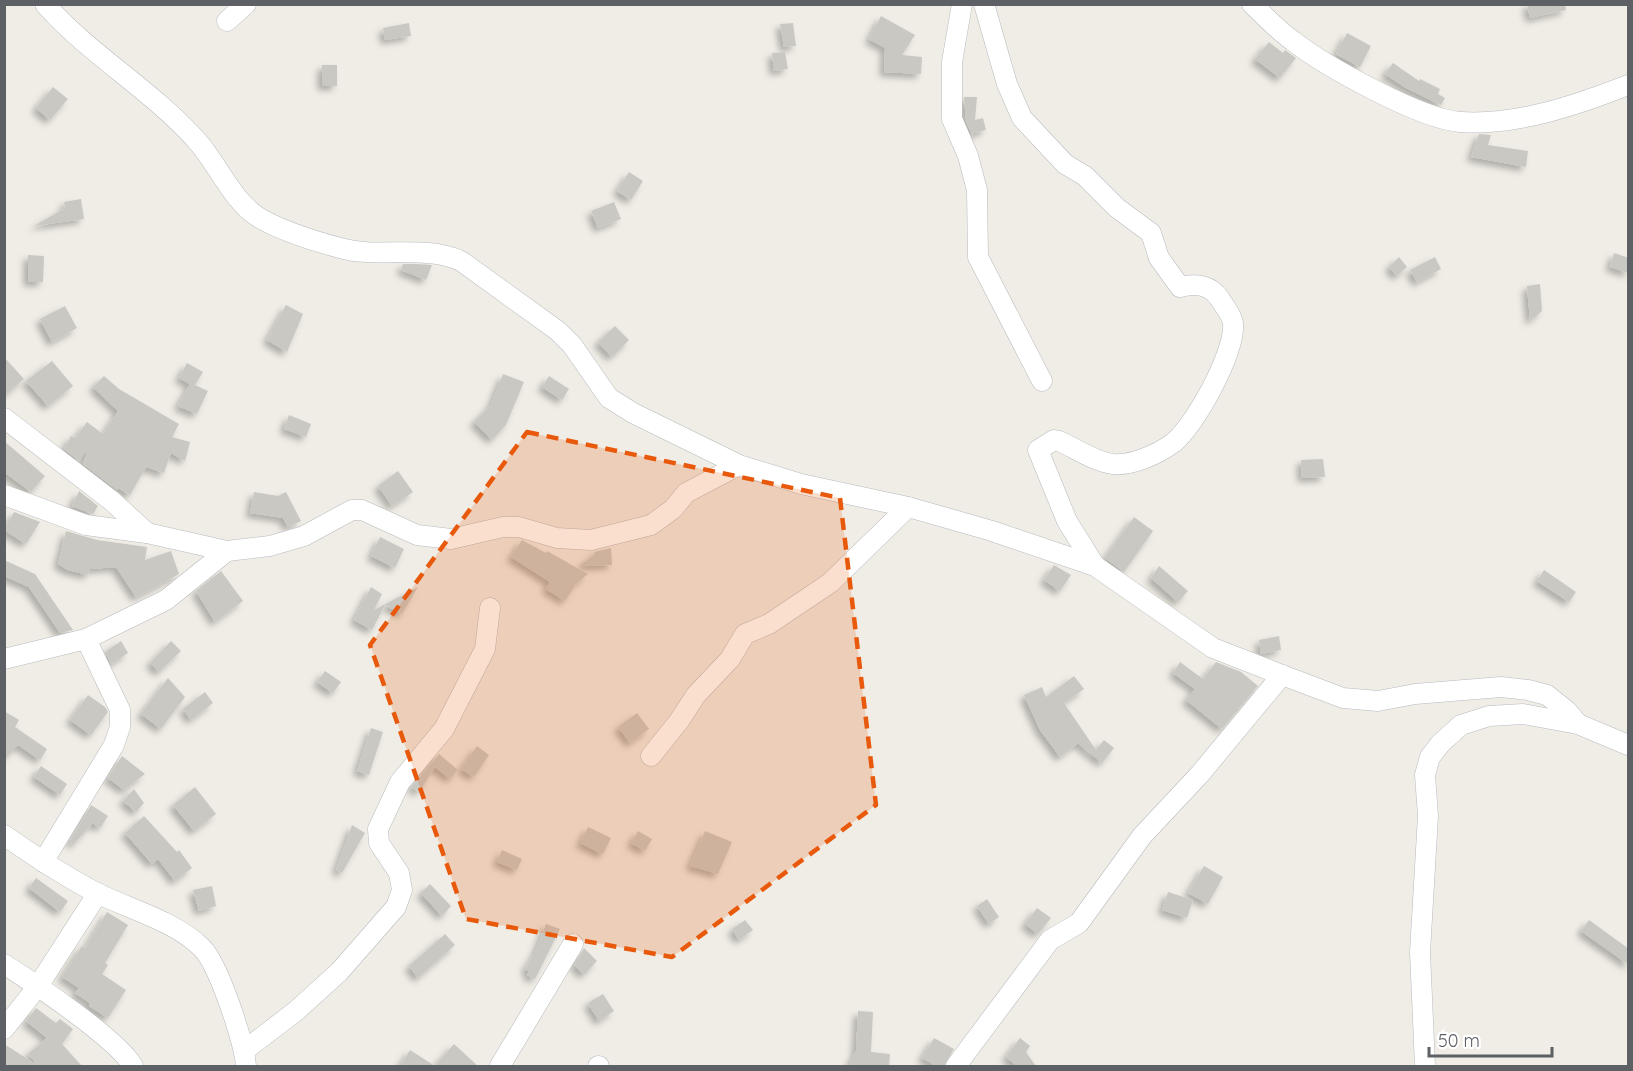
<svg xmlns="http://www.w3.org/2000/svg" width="1633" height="1071" viewBox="0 0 1633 1071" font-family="Quicksand,sans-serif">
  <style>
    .building { fill: #cac8c2; filter: url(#shadow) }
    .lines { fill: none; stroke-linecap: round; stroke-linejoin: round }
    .street-casing { stroke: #b8babf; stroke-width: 21 }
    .street { stroke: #fff; stroke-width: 20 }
    .marked { fill: #e8590c; fill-opacity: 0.2; stroke: #e8590c; stroke-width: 4.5; stroke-dasharray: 12 8; stroke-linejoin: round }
  </style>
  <defs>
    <filter id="shadow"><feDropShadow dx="-4.5" dy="4.5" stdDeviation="3" flood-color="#0004"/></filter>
  </defs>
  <rect width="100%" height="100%" fill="#efede5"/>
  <!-- building -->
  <g class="building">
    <path d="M1527,4H1565L1566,10L1530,18Z"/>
    <path d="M881,16L915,35L902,55L922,57L921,74L884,72L885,48L869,39Z"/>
    <path d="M409,23L411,36L385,40L383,28Z"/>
    <path d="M793,23L796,46L784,47L780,24Z"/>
    <path d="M1347,33L1371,46L1360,67L1336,54Z"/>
    <path d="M1269,42L1283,53L1285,50L1296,58L1280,78L1255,59Z"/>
    <path d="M785,52L788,69L774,71L772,53Z"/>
    <path d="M1393,63L1419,81L1420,79L1440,89L1438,94L1445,98L1441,105L1406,88L1385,74Z"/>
    <rect x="322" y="65" width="15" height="21"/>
    <path d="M53,87L68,99L50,120L36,108Z"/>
    <path d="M964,97H977L975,120L983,118L986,130L974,133V139L966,121Z"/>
    <path d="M1479,134L1491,135L1488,145L1528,151L1526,167L1471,157Z"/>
    <path d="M629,172L643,181L631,200L617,191Z"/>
    <path d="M81,199L84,219L34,226L65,208L64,202Z"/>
    <path d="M614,202L621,219L598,228L591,211Z"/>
    <path d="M1614,253L1629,258V273L1610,267Z"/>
    <path d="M28,255L44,256L43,282H28Z"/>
    <path d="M1399,257L1407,267L1397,276L1389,267Z"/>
    <path d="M1435,257L1441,269L1417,282L1410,270Z"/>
    <path d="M403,264H416L432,265L426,280L401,270Z"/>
    <path d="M1540,284L1542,311L1530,321L1527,286Z"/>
    <path d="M286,305L303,314L287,352L267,340Z"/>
    <path d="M65,306L77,328L52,342L40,319Z"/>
    <path d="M615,326L629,340L612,357L598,342Z"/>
    <path d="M4,357L24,379L4,396Z"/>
    <path d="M52,361L73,386L48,406L26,381Z"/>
    <path d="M187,363L203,372L195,385L208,391L197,414L178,406L190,384L179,378Z"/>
    <path d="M503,374L524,382L506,425L492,440L474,422L491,405Z"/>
    <path d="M104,376L119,389L179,424L172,437L190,442L185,461L171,453L164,473L146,467L130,495L118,488L117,490L83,464L88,448L79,461L64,449L71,436L75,438L87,422L103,434L118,411L93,387Z"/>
    <path d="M549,376L569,389L562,400L542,387Z"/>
    <path d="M289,415L311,424L306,437L284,429Z"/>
    <path d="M4,441L45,476L31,492L4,472Z"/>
    <path d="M1323,459L1325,477L1302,478L1301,460Z"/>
    <path d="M398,471L413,492L392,506L378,486Z"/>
    <path d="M79,491L98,506L93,514L72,506Z"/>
    <path d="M254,492L278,496L286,492L301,521L288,527L283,518L250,513Z"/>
    <path d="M14,512L40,522L26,544L4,530Z"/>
    <path d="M1134,517L1153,531L1124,572L1105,558Z"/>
    <path d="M66,531L97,540L147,547L145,560L171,551L179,574L136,597L116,567L90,569L88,575L68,570L58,564Z"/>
    <path d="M380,537L404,549L395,568L371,556Z"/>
    <path d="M522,540L546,553L547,551L588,574L576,584L565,601L546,589L550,582L511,557Z"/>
    <path d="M611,548L612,565L579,566L595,554L594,552Z"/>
    <path d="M4,560L35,574L73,630L60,633L29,587L4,576Z"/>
    <path d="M1054,565L1071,575L1060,591L1044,580Z"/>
    <path d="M1159,566L1188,591L1178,602L1151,578Z"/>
    <path d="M1544,570L1576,592L1569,602L1537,581Z"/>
    <path d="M221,571L243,601L215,622L196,591Z"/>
    <path d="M371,587L382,594L374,610L418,587L402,614L385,605L372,630L354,620Z"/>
    <path d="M1279,636L1281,650L1261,654L1259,640Z"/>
    <path d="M121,641L128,653L111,664L105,652Z"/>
    <path d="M171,641L181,651L159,672L150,663Z"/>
    <path d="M1180,662L1203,679L1216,662L1241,672L1258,686L1222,729L1186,700L1195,689L1173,673Z"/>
    <path d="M325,671L341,682L333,693L317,682Z"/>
    <path d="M1074,676L1084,689L1064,703L1096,750L1104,740L1114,748L1102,763L1078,743L1060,757L1040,730L1024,695L1042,687L1046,697Z"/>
    <path d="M168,678L185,697L161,729L141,714Z"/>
    <path d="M205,692L213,703L191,720L183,709Z"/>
    <path d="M88,695L105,707L108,712L91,735L70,720Z"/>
    <path d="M4,711L19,720L15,727L47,749L40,760L18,745L4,759Z"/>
    <path d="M637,713L649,729L630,743L618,727Z"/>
    <path d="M371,728L383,732L369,775L357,771Z"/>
    <path d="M477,746L489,755L474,777L461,769Z"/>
    <path d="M439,754L458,770L450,779L435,767L419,792L411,787Z"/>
    <path d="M122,756L145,774L124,790L108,778Z"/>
    <path d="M41,766L67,784L60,795L34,777Z"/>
    <path d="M195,787L216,814L194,831L173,805Z"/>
    <path d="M134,789L144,803L136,812L123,801Z"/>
    <path d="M91,805L108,816L100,828L93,823L73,845L70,841Z"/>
    <path d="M144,816L177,852L179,850L192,868L175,881L158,859L152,864L125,833Z"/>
    <path d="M352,825L365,833L342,873L336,870Z"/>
    <path d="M588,827L611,838L603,854L580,843Z"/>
    <path d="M638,831L652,839L645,851L631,843Z"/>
    <path d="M705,831L732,842L718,874L690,866Z"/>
    <path d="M502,850L522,859L517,870L497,862Z"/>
    <path d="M1204,866L1223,877L1208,904L1188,893Z"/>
    <path d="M36,878L68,901L60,912L29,888Z"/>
    <path d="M430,884L451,906L442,916L421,893Z"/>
    <path d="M212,886L216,906L199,911L193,890Z"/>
    <path d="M1168,892L1193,900L1187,918L1162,910Z"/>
    <path d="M987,899L999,917L989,924L977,906Z"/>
    <path d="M1037,908L1051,918L1038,934L1025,924Z"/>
    <path d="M107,912L128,925L105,963L108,965L102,974L126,990L108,1018L89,1006L90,1003L75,993L79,988L62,977L82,946L85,948Z"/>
    <path d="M745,920L753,930L739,940L732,929Z"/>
    <path d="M1589,920L1629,949V965L1581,931Z"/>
    <path d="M546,924L560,929L535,979L527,975L529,971L525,969L535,953Z"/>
    <path d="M445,934L455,945L418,978L409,966Z"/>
    <path d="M584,948L597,961L584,975L574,965Z"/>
    <path d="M603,994L614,1011L599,1021L588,1003Z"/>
    <path d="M36,1008L56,1023L60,1019L73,1029L62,1044L82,1066H4V1044L37,1065L28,1054L47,1038L26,1021Z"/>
    <path d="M858,1011L873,1012L871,1052L890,1054L889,1066H849L856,1051Z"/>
    <path d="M934,1038L954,1049L944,1066H936L922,1058Z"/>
    <path d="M1020,1038L1030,1046L1026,1052L1036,1066H1017L1006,1057Z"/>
    <path d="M454,1044L478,1066H400L410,1050L435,1066Z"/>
  </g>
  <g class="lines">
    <!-- street casing -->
    <g class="street-casing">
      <g id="street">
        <path d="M45,4C91,56 152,90 198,142C218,165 232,200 258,217C281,231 314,241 340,248C379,259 424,244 461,261L558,331L572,345L609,398L633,413L739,465L801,484L908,507L992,531L1095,566L1213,648L1282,675L1343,698L1378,701L1415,694L1501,687L1528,690L1547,695L1567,711L1578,724"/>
        <path d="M962,4L952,62V119L968,156L977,190L978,257L1042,381"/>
        <path d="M984,4L1007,84L1022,118L1065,164L1085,176L1117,208L1151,233L1159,258L1180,287C1195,283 1211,285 1220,299C1224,306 1232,315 1233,323C1236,351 1195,426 1173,443C1158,454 1132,466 1113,464C1095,462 1075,448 1059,441L1054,440L1038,450L1067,521L1095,566"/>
        <path d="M1252,4C1265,17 1278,30 1293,41C1325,66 1420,119 1460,122C1516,126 1577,105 1628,85"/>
        <path d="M227,21L246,4"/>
        <path d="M4,418L112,501L147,533"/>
        <path d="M4,495L86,525L147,533L227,551L270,546L304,536L352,510H362L417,535L451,539L503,527H519L557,538L591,540L651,525L673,509L686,493L739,465"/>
        <path d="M4,659L86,639L166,600L227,551"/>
        <path d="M651,756L679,721L696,695L730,659L745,634L769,624L830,583L908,507"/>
        <path d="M4,835C34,856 64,876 97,893C131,910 175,921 202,948C219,965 244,1042 246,1066"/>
        <path d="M43,862L114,745L120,727V710L86,639"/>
        <path d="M4,964C35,984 116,1038 133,1066"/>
        <path d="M4,1029L38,986L98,893"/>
        <path d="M245,1050L296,1011L339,972L396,907L402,890L399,873L379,843L378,829L400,782L444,729L485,649L490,608"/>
        <path d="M500,1066L573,944"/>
        <path d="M598,1066H599"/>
        <path d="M956,1066L1050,940L1079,923L1142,836L1200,774L1282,675"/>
        <path d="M1425,1066L1420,952L1428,816L1425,775L1430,757L1441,743L1461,725L1489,716L1523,714L1578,724L1628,745"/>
      </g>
    </g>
    <!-- street -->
    <use href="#street" class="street"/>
  </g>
  <!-- marked area -->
  <path class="marked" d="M527,432L840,498L876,805L672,957L466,919L370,645Z"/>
  <!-- border -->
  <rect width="1633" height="1071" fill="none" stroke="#5d6065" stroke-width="12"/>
  <!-- scale -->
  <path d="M1429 1047v9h123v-9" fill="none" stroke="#5d6065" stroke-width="3"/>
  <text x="1438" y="1047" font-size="18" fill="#5d6065" stroke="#ffffff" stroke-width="4.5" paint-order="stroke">50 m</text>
</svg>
